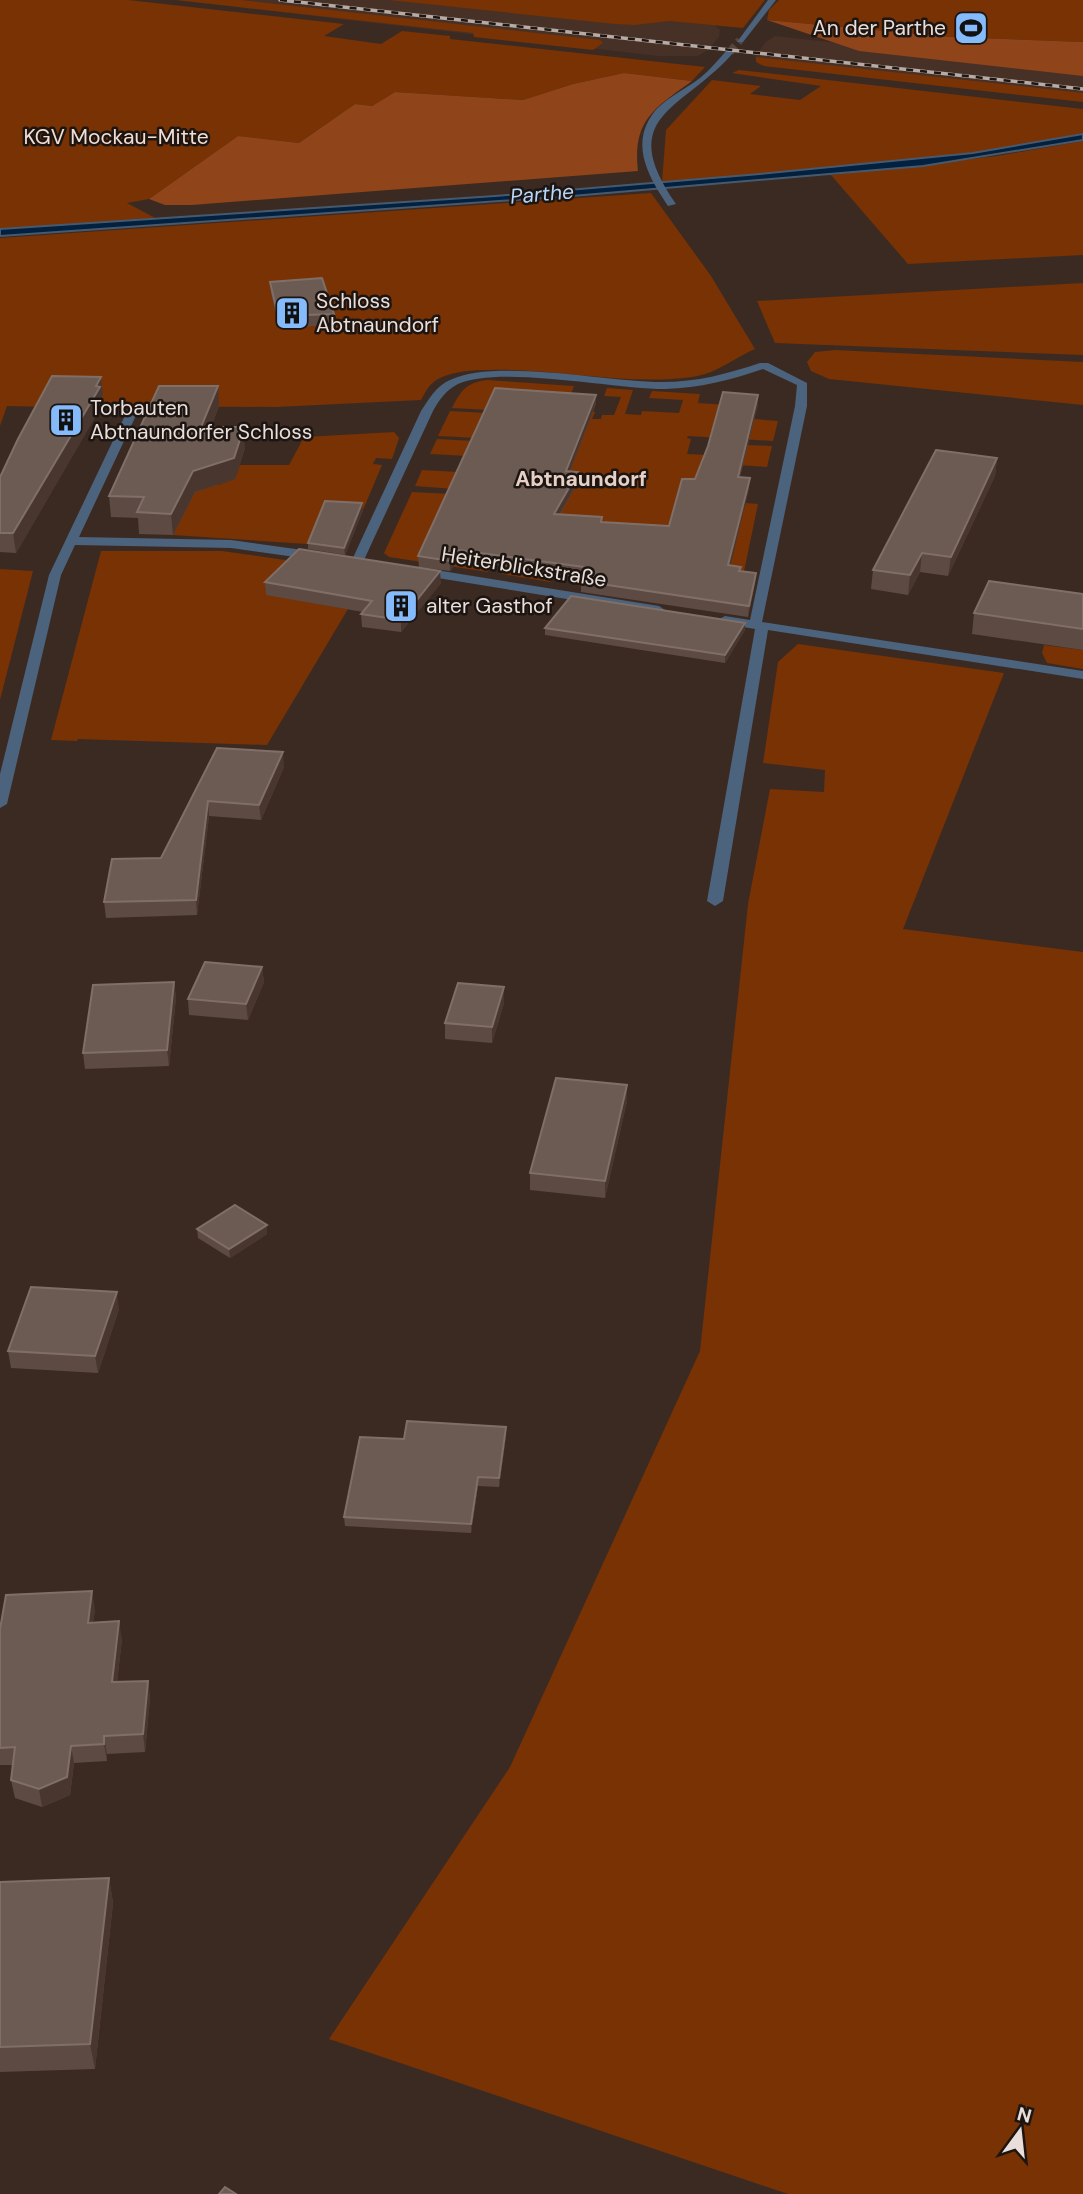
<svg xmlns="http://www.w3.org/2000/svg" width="1083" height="2194" font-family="'DM Sans',sans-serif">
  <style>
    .built { fill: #473025 }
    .green { fill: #783204 }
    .forest { fill: #904419 }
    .water { fill: #02203f; stroke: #47596d; stroke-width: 2 }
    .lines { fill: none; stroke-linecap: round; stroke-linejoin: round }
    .minor-tunnel { stroke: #55453d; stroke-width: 8; stroke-dasharray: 8 4.5; stroke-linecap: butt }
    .minor { fill: #4c637e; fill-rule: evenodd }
    .rail-casing { stroke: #b8aba5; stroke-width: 3.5 }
    .rail { stroke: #1c1511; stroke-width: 2.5; stroke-dasharray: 7; stroke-linecap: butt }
    .wall { fill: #5d4b43 }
    .shaded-wall { fill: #49372f }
    .building { fill: #6c5b53; stroke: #7f6f68; stroke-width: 2 }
    .labels { text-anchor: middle; stroke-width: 5; stroke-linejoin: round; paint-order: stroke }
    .far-poi-label { font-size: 21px; fill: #e9ded9; stroke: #1c1511; text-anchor: start }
    .far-park-label { font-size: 21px; fill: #f3dcd1; stroke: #1c1511 }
    .far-water-label { font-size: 21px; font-style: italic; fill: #b8d6f9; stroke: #1c1511 }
    .far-neighbourhood-label { font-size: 21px; font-weight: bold; fill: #e7d0c6; stroke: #1c1511 }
    .far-street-label { font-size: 21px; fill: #e9ded9; stroke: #1c1511 }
  </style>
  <rect width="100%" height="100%" fill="#3b2a22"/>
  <g class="built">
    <polygon points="176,0 458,0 714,25 720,30 719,37 708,50 698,56 658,56"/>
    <polygon points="775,36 1083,70 1083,102 764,66 756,62 755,56 766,42"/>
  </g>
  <g class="green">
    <polygon points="0,0 128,0 344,24 324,36 381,44 402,31 450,36 450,39 705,67 692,81 624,73 573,84 523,100 395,92 372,106 355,104 299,143 238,136 149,199 127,203 157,219 0,229"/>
    <polygon points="176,0 241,0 600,40 603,43 593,50 474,37 473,33"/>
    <polygon points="389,0 765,0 743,28 669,21 635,25 615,24"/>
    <polygon points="779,0 1083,0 1083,42 951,37 767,20 769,10"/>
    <polygon points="756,57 1083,93 1083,102 764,66 756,62"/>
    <path d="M739,70L1083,109V133C945,164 803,170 662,182L666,130L712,80L761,86L750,94L800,100L821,86L732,73Z"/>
    <polygon points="1083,141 1083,255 908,264 831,175 997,156"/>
    <path d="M651,193L711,276L755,349C734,358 716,374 692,377C625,386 557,368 490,370C472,370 454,371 438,379C429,384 426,391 421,400L276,407L105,406L99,404L102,395L49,407L7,406L0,426V238Z"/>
    <polygon points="1083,283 1083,355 775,343 757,301"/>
    <polygon points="835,350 1083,362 1083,405 829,379 811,371 807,362 815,352"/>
    <path d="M487,380L574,386L566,407L595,412L592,419H601L602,415H614L621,397L604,396L607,388L633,390L625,414L641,415L642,411L679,413L683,400L649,398L652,391L700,394L698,403L729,405L754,419L778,421L773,441L688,436L687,438L691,439L687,454L708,455L748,445L772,446L767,467L707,463L742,515L746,503L758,504L736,610L575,585L590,564L556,574L550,582L502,574L516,538L495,554L488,572L389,557L384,553L412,492L451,494L454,489L415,486L422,470L511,475L489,410L452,408C461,390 466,383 487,380Z"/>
    <polygon points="450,411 487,413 476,438 438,436"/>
    <polygon points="394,432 399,438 392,459 376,458 373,464 382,465 363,510 326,508 340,534 353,535 349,543 337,546 173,535 197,482 218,485 235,479 240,465 289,465 304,437"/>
    <polygon points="437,439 475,441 468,456 430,454"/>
    <polygon points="101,551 222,551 299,562 303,601 348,609 267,745 78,739 77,741 51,740"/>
    <polygon points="0,569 33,571 0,700"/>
    <polygon points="798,644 1004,673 903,929 1083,952 1083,2194 788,2194 329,2039 510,1767 700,1351 748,904 770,789 824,792 825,770 763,763 778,662"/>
    <polygon points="1044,645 1083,650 1083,669 1047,663 1042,653"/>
  </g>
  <g class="forest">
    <polygon points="767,20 951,37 1083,42 1083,76 859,51"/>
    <path d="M624,73L692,81C655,108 632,120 638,171L192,205H165L149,199L238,136L299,143L355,104L372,106L395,92L523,100L573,84Z"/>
  </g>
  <polygon class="water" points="1083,134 1083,140 1071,142 923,166 572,196 0,236 0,229 495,196 760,174 973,153"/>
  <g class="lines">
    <polyline class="minor-tunnel" points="730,52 740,40"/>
    <g class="minor">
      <polygon points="768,0 776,0 743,42 737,42"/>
      <path d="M727,50L734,52C683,111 614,114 676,204L668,206C650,179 630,146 652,115C662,100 686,89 700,78C710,70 718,60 727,50Z"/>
      <path d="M760,363H768L807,383V406L762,622L1083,671V679L768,630L723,901L715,906L707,901L755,629L725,624L718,620L725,616L750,620L795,406L797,385L763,369C730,380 700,388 665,389C614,389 498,365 458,384C446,390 439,400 433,411L363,562L357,566L351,562L421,411C429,399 436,386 450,380C495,358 607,382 662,382C697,382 727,374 760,363Z"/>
      <polygon points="130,405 140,407 79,537 231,540 317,552 323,556 317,560 231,548 75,545 61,575 7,804 0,808 0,774 49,575"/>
      <polygon points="417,567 659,606 665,610 659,614 413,574 411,571"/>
    </g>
    <g class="rail-casing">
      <polyline id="rail" points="280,0 1083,89"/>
    </g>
    <use href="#rail" class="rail"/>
  </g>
  <g class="wall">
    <polygon points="270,282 334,314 334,325 279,328 271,293"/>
    <polygon points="103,395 101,399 102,405 16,553 0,552 0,477"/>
    <polygon points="596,395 596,404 570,471 578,482 560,515 602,517 602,522 669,526 695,479 758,404 740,477 749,488 730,566 741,571 756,573 755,583 748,617 581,592 581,581 584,578 459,560 450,571 419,567 418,556"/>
    <polygon points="219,406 211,427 245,448 235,479 195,492 173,535 139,534 138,518 111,517 109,496"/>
    <polygon points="997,458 995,476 948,576 920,572 908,595 871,589 873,570"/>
    <polygon points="363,510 345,555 308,549 308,543"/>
    <polygon points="265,582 441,583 401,632 362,627 361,614 363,612 266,595"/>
    <polygon points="1083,594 1083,650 972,634 974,613"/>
    <polygon points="545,628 745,630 725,663 545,635"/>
    <polygon points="217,748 284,767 261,820 209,816 197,915 106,918 104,902 161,858"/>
    <polygon points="262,967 264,982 248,1020 189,1015 188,999"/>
    <polygon points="174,982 176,998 169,1066 85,1069 83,1053"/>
    <polygon points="504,1003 492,1043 445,1039 445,1023"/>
    <polygon points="627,1101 605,1198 530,1190 530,1173"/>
    <polygon points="197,1229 267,1234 230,1258 198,1238"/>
    <polygon points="119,1309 98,1373 11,1368 8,1351"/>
    <polygon points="506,1427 506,1436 499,1487 478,1486 471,1533 345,1526 344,1517 404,1439"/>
    <polygon points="95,1609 93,1622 122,1639 117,1682 148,1681 150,1698 145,1752 107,1754 107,1761 74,1763 70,1795 42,1807 15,1798 11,1780 13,1765 0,1765 0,1629"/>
    <polygon points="109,1878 113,1903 95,2069 0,2072 0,1882"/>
  </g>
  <g class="shaded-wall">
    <polygon points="101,377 103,395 101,399 102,405 16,553 13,533"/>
    <polygon points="218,386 219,406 203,447 201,427"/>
    <polygon points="596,395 596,404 566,481 566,471"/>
    <polygon points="758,395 758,404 737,487 738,477"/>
    <polygon points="244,427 245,448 235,479 195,492 173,535 171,514 193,471"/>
    <polygon points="997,458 995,476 948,576 951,557"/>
    <polygon points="578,472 578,482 554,524 554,514"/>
    <polygon points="750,478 749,488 728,576 728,565"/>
    <polygon points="362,503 363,510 345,555 344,548"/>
    <polygon points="459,550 459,560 450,571 450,561"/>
    <polygon points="922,553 920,572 908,595 910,575"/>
    <polygon points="440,571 441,583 401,632 401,620"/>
    <polygon points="756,573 755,583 748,617 749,606"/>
    <polygon points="745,623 745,630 725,663 725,655"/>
    <polygon points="283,752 284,767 261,820 259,805"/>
    <polygon points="208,801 209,816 197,915 196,900"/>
    <polygon points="262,967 264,982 248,1020 246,1004"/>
    <polygon points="174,982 176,998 169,1066 167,1050"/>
    <polygon points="504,987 504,1003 492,1043 492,1027"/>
    <polygon points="627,1085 627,1101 605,1198 605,1181"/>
    <polygon points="267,1225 267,1234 230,1258 229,1249"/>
    <polygon points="117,1292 119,1309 98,1373 95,1356"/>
    <polygon points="506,1427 506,1436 499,1487 499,1478"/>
    <polygon points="478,1477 478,1486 471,1533 471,1524"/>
    <polygon points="92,1591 95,1609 91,1640 88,1623"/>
    <polygon points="119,1621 122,1639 115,1700 112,1682"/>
    <polygon points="148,1681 150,1698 145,1752 143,1734"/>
    <polygon points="104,1736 107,1754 107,1761 104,1744"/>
    <polygon points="71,1746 74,1763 70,1795 42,1807 39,1789"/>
    <polygon points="109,1878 113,1903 95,2069 90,2044"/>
  </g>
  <g class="building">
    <polygon points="322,278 334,314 278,316 270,282"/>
    <polygon points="52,376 101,377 96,386 100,387 13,533 0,533 0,477 18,439"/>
    <polygon points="159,386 218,386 201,427 244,427 234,458 193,471 171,514 137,512 144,497 109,496"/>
    <polygon points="495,388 596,395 566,471 578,472 554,514 602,517 601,522 669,526 682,479 695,479 708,446 723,392 758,395 738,477 750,478 728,565 741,567 739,571 756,573 749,606 581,581 591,568 459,550 450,561 418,556"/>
    <polygon points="936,450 997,458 951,557 922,553 910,575 873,570"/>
    <polygon points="325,501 362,503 344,548 308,543"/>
    <polygon points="299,549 440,571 401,620 361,614 372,601 265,582"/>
    <polygon points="989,581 1083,594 1083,629 974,613"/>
    <polygon points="571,596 745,623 725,655 545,628"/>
    <polygon points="217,748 283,752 259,805 208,801 196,900 104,902 112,859 161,858"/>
    <polygon points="205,962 262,967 246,1004 188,999"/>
    <polygon points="174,982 167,1050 83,1053 93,985"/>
    <polygon points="458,983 504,987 492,1027 445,1023"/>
    <polygon points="556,1078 627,1085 605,1181 530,1173"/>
    <polygon points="235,1205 267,1225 229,1249 197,1229"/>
    <polygon points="31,1287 117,1292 95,1356 8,1351"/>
    <polygon points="407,1421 506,1427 499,1478 478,1477 471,1524 344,1517 360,1437 404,1439"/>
    <polygon points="92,1591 88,1623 119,1621 112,1682 148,1681 143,1734 104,1736 104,1744 71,1746 67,1777 39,1789 11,1780 15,1747 0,1748 0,1629 6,1595"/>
    <polygon points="109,1878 90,2044 0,2047 0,1882"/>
    <polygon points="225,2187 236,2194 219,2194"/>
  </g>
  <defs>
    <g id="stadium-square" transform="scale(1.75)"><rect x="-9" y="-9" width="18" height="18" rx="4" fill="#85bbfb" stroke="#1c1511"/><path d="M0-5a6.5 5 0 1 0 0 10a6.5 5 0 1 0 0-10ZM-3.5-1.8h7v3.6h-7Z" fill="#111"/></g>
    <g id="building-square" transform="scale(1.75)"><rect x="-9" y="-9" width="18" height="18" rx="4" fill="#85bbfb" stroke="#1c1511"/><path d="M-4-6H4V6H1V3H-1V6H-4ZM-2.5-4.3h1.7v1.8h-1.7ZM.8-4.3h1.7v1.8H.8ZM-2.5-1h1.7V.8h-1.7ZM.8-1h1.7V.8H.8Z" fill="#111"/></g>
  </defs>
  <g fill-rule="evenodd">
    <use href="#stadium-square" x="971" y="28"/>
    <use href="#building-square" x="292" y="313"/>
    <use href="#building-square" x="66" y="420"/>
    <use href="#building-square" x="401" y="606"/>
  </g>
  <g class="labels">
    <g class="far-poi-label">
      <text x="946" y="35" text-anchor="end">An der Parthe</text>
      <text x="316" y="308">Schloss<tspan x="316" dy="24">Abtnaundorf</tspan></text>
      <text x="90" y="415">Torbauten<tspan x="90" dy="24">Abtnaundorfer Schloss</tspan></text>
      <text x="426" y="613">alter Gasthof</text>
    </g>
    <g class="far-park-label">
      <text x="116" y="144">KGV Mockau-Mitte</text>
    </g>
    <g class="far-water-label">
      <text transform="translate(542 194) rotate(-5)" y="7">Parthe</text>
    </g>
    <g class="far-neighbourhood-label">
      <text x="581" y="486">Abtnaundorf</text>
    </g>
    <g class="far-street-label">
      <text transform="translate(524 567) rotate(9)" y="7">Heiterblickstraße</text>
    </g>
  </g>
  <g transform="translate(1020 2131) rotate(15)" stroke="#1c1511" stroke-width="5" paint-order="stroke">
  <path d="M0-5L12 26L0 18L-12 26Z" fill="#e9ded9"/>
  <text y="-10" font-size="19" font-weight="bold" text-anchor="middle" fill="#e9ded9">N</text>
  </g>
</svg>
